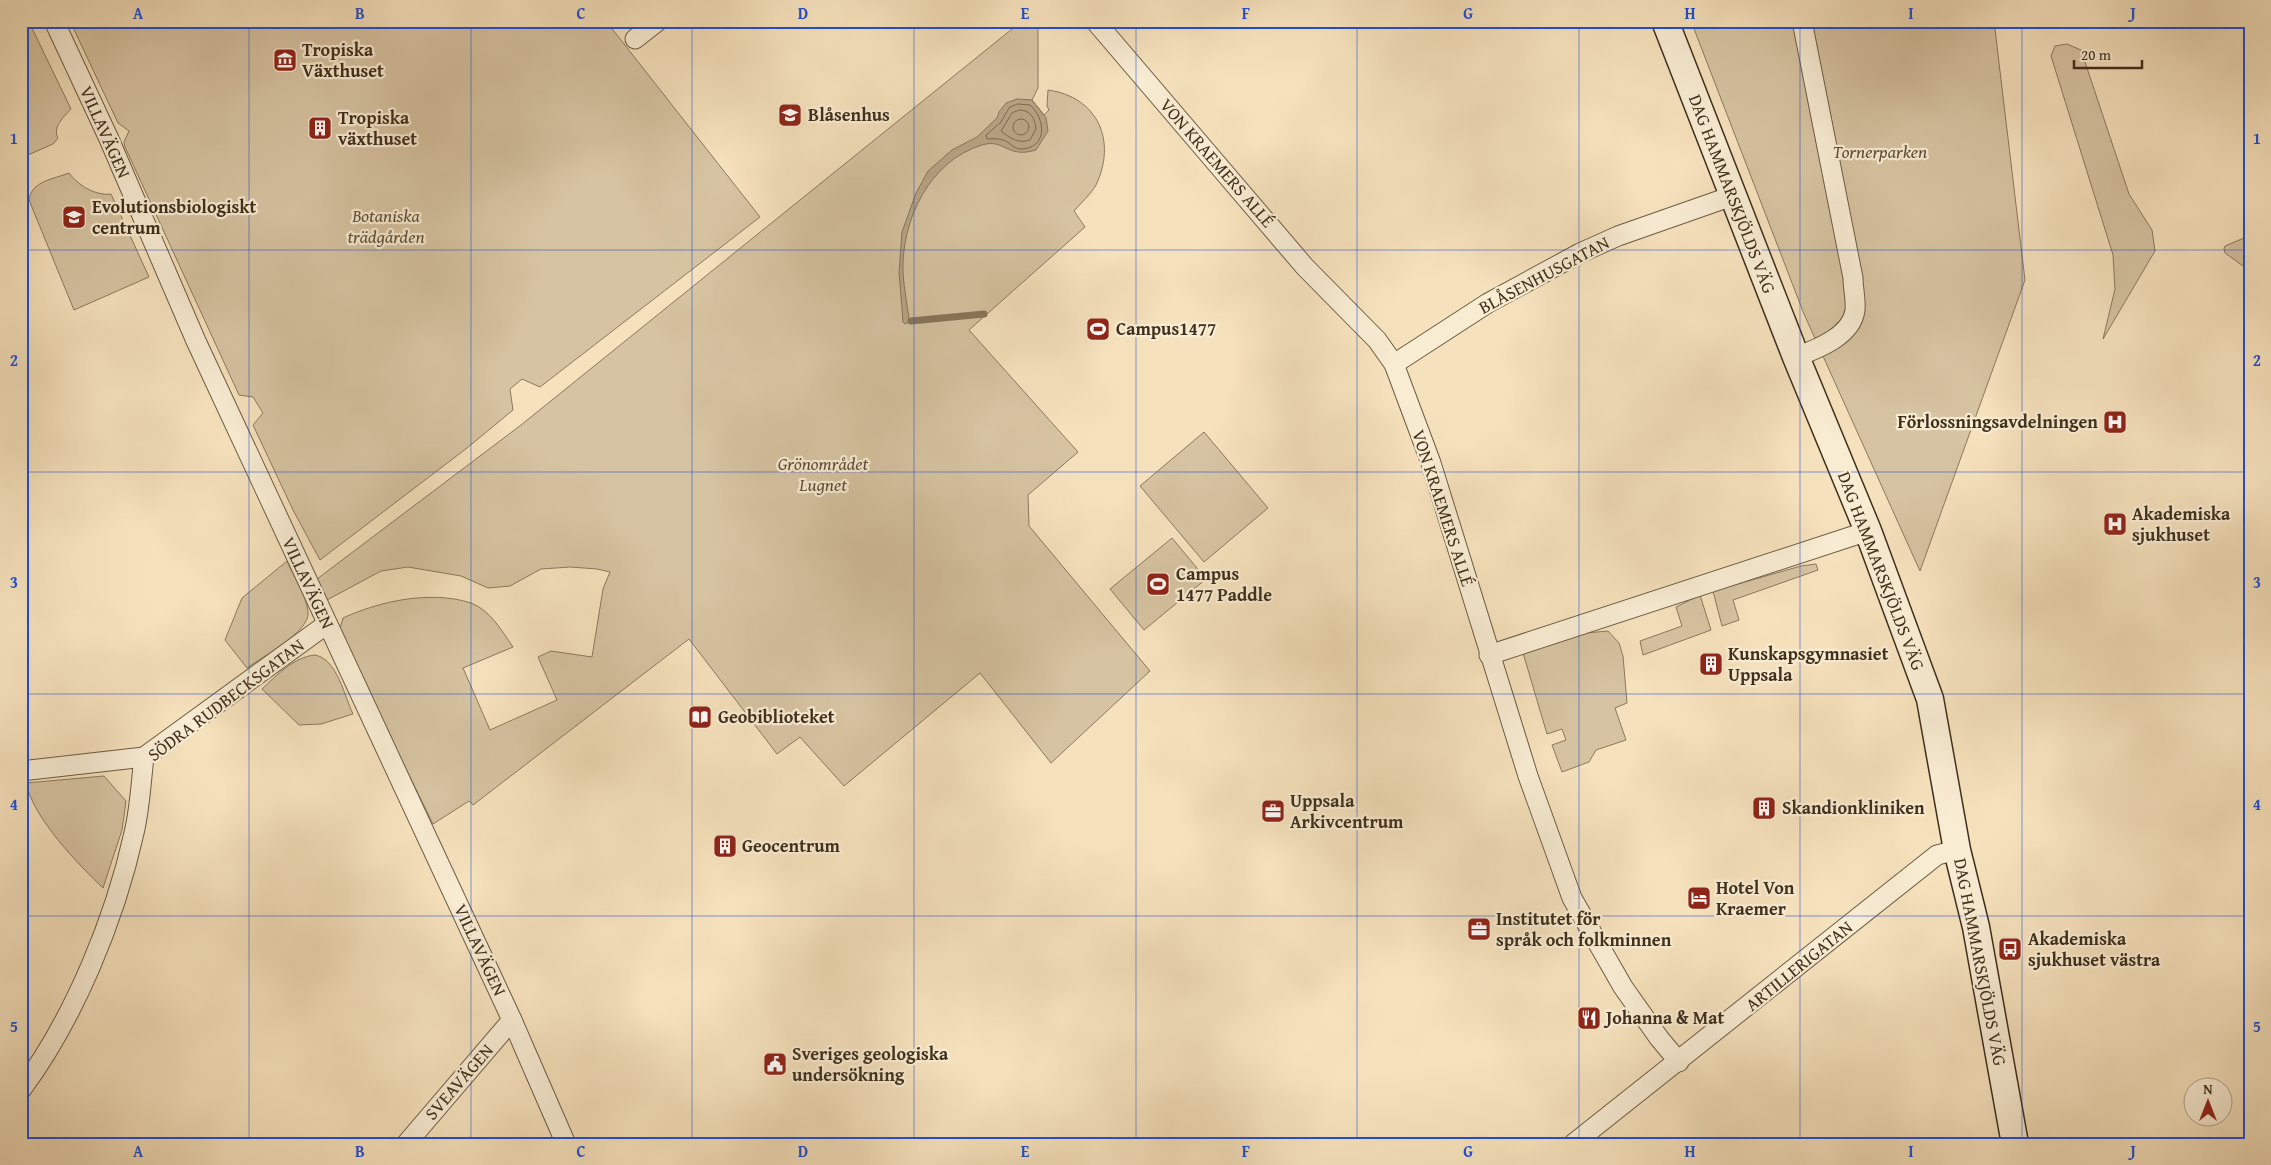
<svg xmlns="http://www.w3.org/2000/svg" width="2271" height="1165" font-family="'Gentium Book Plus',serif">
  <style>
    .green { fill: #d6c3a1; stroke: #8a795e }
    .water { fill: #b7a485; stroke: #87755b }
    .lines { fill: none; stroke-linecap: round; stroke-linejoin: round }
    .shore { stroke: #7b6a50; stroke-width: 1 }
    .stream { stroke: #87755b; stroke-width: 7 }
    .street-casing { stroke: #6c5c43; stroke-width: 21 }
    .secondary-casing { stroke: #3f2f1b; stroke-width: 29 }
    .street { stroke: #f8ecd3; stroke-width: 19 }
    .secondary { stroke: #f8ecd3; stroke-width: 26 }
    .grid { fill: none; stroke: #1d4ed8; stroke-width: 1; stroke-opacity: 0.55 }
    .labels { text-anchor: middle; stroke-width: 4.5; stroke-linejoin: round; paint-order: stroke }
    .poi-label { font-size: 18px; font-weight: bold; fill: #3f2f1b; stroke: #f8ecd3; text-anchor: start }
    .street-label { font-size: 18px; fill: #3f2f1b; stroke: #f8ecd3 }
    .park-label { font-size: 18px; font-style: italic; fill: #5d4d36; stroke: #f8ecd3 }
    .neatline { fill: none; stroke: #1d4ed8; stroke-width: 2 }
    .grid-label { font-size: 16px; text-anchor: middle; font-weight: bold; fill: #1d4ed8 }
  </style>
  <rect width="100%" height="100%" fill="#f5e1bc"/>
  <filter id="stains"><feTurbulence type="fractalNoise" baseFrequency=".004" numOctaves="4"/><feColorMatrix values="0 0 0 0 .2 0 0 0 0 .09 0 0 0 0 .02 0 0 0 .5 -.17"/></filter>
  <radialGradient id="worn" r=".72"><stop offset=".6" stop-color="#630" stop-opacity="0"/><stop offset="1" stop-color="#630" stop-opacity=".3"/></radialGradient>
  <g class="green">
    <path d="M21,21L29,22L71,109C64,117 52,127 58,138L53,144L21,158Z"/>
    <polygon points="70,21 606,21 760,217 540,387 522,379 510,389 513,410 467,448 320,560 293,510 253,425 263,413 253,397 239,395 125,147 124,142 129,131 118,123"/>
    <path d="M1022,21H1038V88L1032,100L1044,115L1049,110L1047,106L1048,90C1098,97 1117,141 1096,185C1091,194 1081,203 1074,211L1085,227L969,330L1078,452L1028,495L1029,526L1150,671L1051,763L980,673L844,786L800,737L777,754L689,639L473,805L469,801L433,824L339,632L343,618C380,601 431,590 471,603C490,610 502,631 513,647L463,668L490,730L557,700L538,657L551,651L592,657L603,589L610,572L597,569L570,567L541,569L510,586L488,588L461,576L408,567L381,571L327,600L317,579L521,425Z"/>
    <polygon points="1691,21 1994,21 2025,280 1920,571 1804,314"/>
    <polygon points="2067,44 2081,50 2129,194 2152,230 2155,251 2103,339 2115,289 2113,255 2051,56 2055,46"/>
    <path d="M69,173C78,185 95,196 111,194L149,277L74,310L29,200C31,181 54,179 69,173Z"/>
    <polygon points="2244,238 2250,248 2250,271 2225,253 2224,249 2225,246"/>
    <polygon points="1204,432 1268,508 1204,562 1140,486"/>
    <polygon points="1172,538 1206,579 1144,630 1110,589"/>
    <path d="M287,561C294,577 306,594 308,612C311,631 262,657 247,668L225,640L242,598Z"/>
    <polygon points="1816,564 1818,570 1733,600 1739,620 1722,626 1713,591 1801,566"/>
    <polygon points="1700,595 1711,630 1643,655 1640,641 1682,626 1676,607"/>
    <polygon points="1608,631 1619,643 1623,656 1627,703 1615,708 1626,740 1596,750 1589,762 1562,772 1552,745 1566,740 1562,729 1547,734 1523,653 1586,633"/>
    <path d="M315,655C337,659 344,695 353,714L321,724L299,725L262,689C277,675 294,657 315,655Z"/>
    <path d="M104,776L126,801L122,830L103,888C77,863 34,819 26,783Z"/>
  </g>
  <path class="water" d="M1017,99L1032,100L1046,118L1048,131L1036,150C1007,159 1004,138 982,145C929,161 901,221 903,273C904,288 907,304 909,319L911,321L905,324L903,322L899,272L902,232L916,193L928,171L952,150L977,137L997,118L999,112L1006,103Z"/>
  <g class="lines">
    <g class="shore">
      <path d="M1018,104L1030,105C1046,119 1048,149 1020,149C1012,148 1010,142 1003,140C998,138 992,139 987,139L986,135L1001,122L1009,108Z"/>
      <path d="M1020,110C1031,110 1035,119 1036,129L1030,140C1018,144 1010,138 1001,131L1012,113Z"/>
      <circle cx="1021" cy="127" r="8"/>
    </g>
    <polyline class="stream" points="911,321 984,314"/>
    <g class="street-casing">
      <g id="street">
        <polyline points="54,21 109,139 196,341 512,1020 566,1144"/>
        <polyline points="1095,21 1305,267 1377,340 1394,364 1431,463 1528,776 1572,898 1623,987 1659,1038 1679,1062"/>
        <polyline points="635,39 658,21"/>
        <path d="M1796,357C1817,349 1852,336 1855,310C1856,300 1853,288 1853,278L1802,21"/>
        <polyline points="1394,364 1488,303 1580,253 1618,236 1732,196"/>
        <polyline points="1489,655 1868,531"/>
        <polyline points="21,771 144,757"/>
        <path d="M21,1090C74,1019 115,919 134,833C140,808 141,782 144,757L327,624"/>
        <polyline points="406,1144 512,1020"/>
        <polyline points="1573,1144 1937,855 1957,850"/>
      </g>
    </g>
    <g class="secondary-casing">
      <polyline id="secondary" points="1665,21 1796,357 1868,531 1930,699 1957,850 1976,927 2015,1144"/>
    </g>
    <use href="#street" class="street"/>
    <use href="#secondary" class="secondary"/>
  </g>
  <path class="grid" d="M249,21V1144M471,21V1144M692,21V1144M914,21V1144M1136,21V1144M1357,21V1144M1579,21V1144M1800,21V1144M2022,21V1144M21,250H2250M21,472H2250M21,694H2250M21,916H2250"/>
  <defs>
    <g id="museum-square" transform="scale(1.25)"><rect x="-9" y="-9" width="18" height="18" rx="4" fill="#8f2418" stroke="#f8ecd3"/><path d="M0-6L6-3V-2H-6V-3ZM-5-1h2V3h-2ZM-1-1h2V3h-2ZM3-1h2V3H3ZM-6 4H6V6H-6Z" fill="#fff"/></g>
    <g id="university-square" transform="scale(1.25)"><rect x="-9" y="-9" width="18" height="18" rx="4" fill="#8f2418" stroke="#f8ecd3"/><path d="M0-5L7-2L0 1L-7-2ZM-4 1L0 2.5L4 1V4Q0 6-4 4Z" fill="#fff"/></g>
    <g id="building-square" transform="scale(1.25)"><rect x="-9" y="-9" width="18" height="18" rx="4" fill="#8f2418" stroke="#f8ecd3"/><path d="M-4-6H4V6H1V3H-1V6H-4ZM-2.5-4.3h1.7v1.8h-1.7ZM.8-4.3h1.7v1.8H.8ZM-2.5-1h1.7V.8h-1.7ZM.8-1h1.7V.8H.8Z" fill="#fff"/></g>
    <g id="stadium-square" transform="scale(1.25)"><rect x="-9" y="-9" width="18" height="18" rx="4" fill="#8f2418" stroke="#f8ecd3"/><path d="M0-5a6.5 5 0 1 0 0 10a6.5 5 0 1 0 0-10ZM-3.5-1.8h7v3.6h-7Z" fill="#fff"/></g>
    <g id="hospital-square" transform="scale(1.25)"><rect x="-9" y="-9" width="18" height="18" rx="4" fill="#8f2418" stroke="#f8ecd3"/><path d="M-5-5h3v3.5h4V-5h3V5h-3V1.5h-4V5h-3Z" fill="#fff"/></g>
    <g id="library-square" transform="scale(1.25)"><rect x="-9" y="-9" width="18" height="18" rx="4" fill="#8f2418" stroke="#f8ecd3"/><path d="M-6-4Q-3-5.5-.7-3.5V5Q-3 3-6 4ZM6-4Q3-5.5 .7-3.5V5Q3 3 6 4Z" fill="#fff"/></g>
    <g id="office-square" transform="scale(1.25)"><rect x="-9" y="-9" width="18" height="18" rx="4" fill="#8f2418" stroke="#f8ecd3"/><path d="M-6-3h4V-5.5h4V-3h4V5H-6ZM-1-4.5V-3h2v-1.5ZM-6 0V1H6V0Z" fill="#fff"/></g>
    <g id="hotel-square" transform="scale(1.25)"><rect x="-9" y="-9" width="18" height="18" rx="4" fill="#8f2418" stroke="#f8ecd3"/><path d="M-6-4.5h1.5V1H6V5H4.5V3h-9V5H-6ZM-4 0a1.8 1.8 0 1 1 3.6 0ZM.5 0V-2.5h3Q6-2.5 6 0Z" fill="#fff"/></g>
    <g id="bus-square" transform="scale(1.25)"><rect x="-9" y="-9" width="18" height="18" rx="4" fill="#8f2418" stroke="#f8ecd3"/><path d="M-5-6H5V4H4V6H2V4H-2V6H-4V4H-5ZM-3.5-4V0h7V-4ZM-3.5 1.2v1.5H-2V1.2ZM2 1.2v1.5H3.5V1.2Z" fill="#fff"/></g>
    <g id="restaurant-square" transform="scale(1.25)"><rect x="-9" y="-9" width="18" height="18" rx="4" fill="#8f2418" stroke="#f8ecd3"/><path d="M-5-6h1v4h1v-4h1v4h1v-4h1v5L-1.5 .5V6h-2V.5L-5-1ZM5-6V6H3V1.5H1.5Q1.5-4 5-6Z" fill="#fff"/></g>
    <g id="civic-square" transform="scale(1.25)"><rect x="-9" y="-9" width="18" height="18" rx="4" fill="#8f2418" stroke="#f8ecd3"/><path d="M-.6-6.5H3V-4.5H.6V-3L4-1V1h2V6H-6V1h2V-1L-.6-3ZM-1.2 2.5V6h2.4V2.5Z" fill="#fff"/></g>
  </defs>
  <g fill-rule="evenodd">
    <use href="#museum-square" x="285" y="60"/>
    <use href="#university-square" x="790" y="115"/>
    <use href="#building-square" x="320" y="128"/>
    <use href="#university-square" x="74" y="217"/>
    <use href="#stadium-square" x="1098" y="329"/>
    <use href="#hospital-square" x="2115" y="422"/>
    <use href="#hospital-square" x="2115" y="524"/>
    <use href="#stadium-square" x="1158" y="584"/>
    <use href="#building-square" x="1711" y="664"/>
    <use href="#library-square" x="700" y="717"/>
    <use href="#building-square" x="1764" y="808"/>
    <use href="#office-square" x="1273" y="811"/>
    <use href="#building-square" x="725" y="846"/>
    <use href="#hotel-square" x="1699" y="898"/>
    <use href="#office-square" x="1479" y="929"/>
    <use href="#bus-square" x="2010" y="949"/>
    <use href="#restaurant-square" x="1589" y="1018"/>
    <use href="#civic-square" x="775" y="1064"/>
  </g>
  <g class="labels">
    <g class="poi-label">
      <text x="302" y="56">Tropiska<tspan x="302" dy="21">Växthuset</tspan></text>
      <text x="808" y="121">Blåsenhus</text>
      <text x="338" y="124">Tropiska<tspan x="338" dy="21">växthuset</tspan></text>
      <text x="92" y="213">Evolutionsbiologiskt<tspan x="92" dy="21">centrum</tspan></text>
      <text x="1116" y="335">Campus1477</text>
      <text x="2098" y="428" text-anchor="end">Förlossningsavdelningen</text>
      <text x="2132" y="520">Akademiska<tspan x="2132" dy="21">sjukhuset</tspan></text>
      <text x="1176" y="580">Campus<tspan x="1176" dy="21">1477 Paddle</tspan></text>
      <text x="1728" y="660">Kunskapsgymnasiet<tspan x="1728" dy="21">Uppsala</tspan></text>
      <text x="718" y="723">Geobiblioteket</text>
      <text x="1290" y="807">Uppsala<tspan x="1290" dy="21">Arkivcentrum</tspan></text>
      <text x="1782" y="814">Skandionkliniken</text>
      <text x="742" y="852">Geocentrum</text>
      <text x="1716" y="894">Hotel Von<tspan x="1716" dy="21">Kraemer</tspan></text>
      <text x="1496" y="925">Institutet för<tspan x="1496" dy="21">språk och folkminnen</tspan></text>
      <text x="2028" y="945">Akademiska<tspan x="2028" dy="21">sjukhuset västra</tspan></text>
      <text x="1606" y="1024">Johanna &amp; Mat</text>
      <text x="792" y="1060">Sveriges geologiska<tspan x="792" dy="21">undersökning</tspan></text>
    </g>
    <g class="street-label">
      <text transform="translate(105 132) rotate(66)" y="6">VILLAVÄGEN</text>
      <text transform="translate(1217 163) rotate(49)" y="6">VON KRAEMERS ALLÉ</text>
      <text transform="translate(1732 194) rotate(69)" y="6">DAG HAMMARSKJÖLDS VÄG</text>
      <text transform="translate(1544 275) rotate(-28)" y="6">BLÅSENHUSGATAN</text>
      <text transform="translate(1443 508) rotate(72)" y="6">VON KRAEMERS ALLÉ</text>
      <text transform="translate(1881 571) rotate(69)" y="6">DAG HAMMARSKJÖLDS VÄG</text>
      <text transform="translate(308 583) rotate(65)" y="6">VILLAVÄGEN</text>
      <text transform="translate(226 700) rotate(-37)" y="6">SÖDRA RUDBECKSGATAN</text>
      <text transform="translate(480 950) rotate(65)" y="6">VILLAVÄGEN</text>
      <text transform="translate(1980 962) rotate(79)" y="6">DAG HAMMARSKJÖLDS VÄG</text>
      <text transform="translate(1799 966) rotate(-39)" y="6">ARTILLERIGATAN</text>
      <text transform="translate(459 1082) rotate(-49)" y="6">SVEAVÄGEN</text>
    </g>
    <g class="park-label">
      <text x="1880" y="158">Tornerparken</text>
      <text x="386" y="222">Botaniska<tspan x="386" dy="21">trädgården</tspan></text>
      <text x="823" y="470">Grönområdet<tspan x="823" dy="21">Lugnet</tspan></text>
    </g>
  </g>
  <rect width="2271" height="1165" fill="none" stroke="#f5e1bc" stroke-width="55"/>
  <g transform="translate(2208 1102)"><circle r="24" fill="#f8ecd3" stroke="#aea089"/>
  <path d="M0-4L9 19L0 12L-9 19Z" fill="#8f2418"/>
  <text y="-8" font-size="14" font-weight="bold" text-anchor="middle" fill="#3f2f1b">N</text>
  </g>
  <path d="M2074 60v8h68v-8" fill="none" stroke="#3f2f1b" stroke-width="2.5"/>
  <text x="2081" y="60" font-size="15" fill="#3f2f1b" stroke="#f8ecd3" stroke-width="4" paint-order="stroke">20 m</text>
  <rect x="28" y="28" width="2216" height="1110" class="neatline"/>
  <g class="grid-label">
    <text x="138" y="19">A</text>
    <text x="360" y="19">B</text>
    <text x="581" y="19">C</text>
    <text x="803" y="19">D</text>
    <text x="1025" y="19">E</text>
    <text x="1246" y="19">F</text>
    <text x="1468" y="19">G</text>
    <text x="1690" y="19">H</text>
    <text x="1911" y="19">I</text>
    <text x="2133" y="19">J</text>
    <text x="14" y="144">1</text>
    <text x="2257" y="144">1</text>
    <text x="14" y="366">2</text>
    <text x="2257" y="366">2</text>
    <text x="14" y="588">3</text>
    <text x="2257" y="588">3</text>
    <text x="14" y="810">4</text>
    <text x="2257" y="810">4</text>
    <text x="14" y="1032">5</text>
    <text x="2257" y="1032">5</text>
    <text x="138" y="1157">A</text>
    <text x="360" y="1157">B</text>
    <text x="581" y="1157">C</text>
    <text x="803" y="1157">D</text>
    <text x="1025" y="1157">E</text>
    <text x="1246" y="1157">F</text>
    <text x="1468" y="1157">G</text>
    <text x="1690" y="1157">H</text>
    <text x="1911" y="1157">I</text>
    <text x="2133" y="1157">J</text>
  </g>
  <rect width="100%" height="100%" filter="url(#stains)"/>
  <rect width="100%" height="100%" fill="url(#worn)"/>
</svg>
